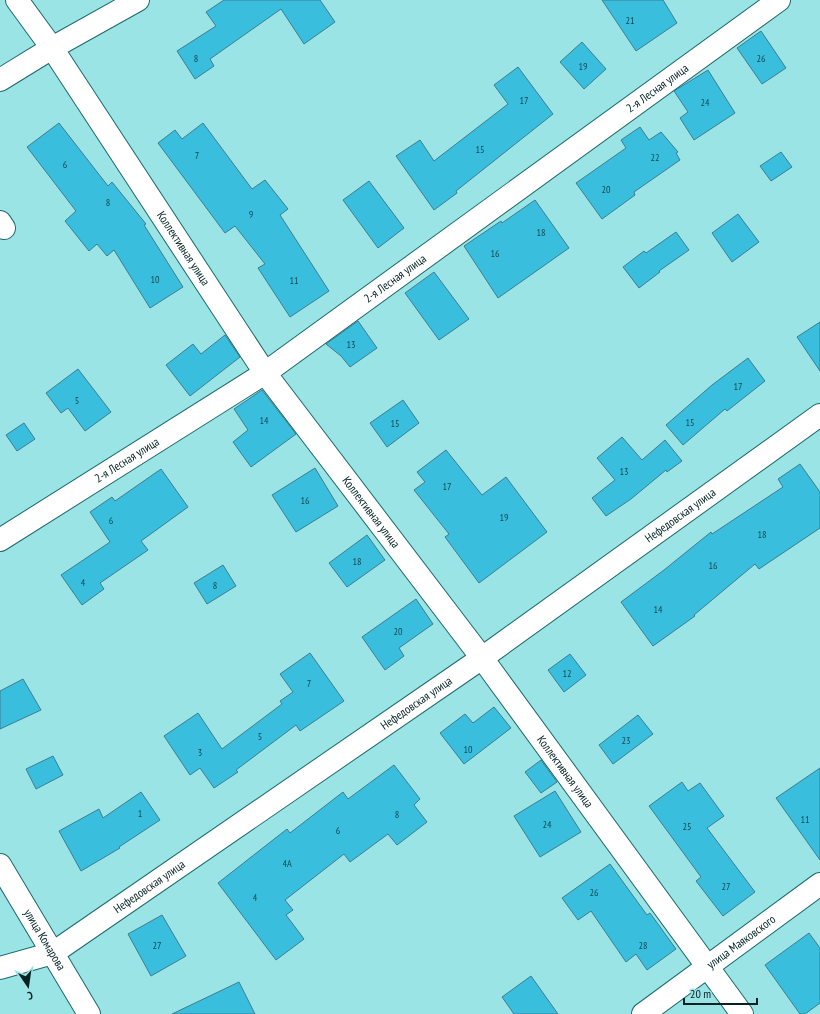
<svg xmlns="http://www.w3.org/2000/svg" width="820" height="1014" font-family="'PT Sans Narrow',sans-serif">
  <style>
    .building { fill: #3abede; stroke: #3c7e90 }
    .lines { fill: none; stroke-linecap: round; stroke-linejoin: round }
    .minor-casing { stroke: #1c696c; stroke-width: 24 }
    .minor { stroke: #fff; stroke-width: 22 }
    .labels { text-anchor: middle; stroke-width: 3; stroke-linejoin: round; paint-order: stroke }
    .number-label { font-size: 10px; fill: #114952 }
    .street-label { font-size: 12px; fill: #032223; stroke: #9be4e6 }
  </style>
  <rect width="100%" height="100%" fill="#9be4e6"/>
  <g class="building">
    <polygon points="224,0 320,0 335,22 304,44 281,9 210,59 214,66 195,79 177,51 216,26 206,12"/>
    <polygon points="602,0 663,0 677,23 636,51"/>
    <polygon points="761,31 786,68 762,84 737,48"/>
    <polygon points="582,42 606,69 584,89 560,62"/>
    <polygon points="518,67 553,114 456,191 457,193 434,210 396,156 420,140 434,161 508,104 494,85"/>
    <polygon points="708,70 735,113 694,140 680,118 688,112 674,91"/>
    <polygon points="59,123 108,186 112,182 146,224 144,225 183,287 150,308 114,250 107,256 97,244 89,251 65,221 76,211 27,147"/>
    <polygon points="203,123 252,189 265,180 288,209 280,215 329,291 290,317 258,268 265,264 235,226 225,233 158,143 175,130 182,139"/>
    <polygon points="640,127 649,140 661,132 678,152 676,153 680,160 634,192 635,195 602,219 576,183 626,148 621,140"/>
    <polygon points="781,152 792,167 771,181 760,166"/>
    <polygon points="369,181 404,228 378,248 343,200"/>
    <polygon points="535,200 569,248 498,298 464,246 501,221 502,223"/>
    <polygon points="738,214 759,242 732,262 712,233"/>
    <polygon points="676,232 689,250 659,271 660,272 639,288 623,267 644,251 646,253"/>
    <polygon points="434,272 469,319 439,340 405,293"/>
    <polygon points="358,321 377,348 350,367 341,356 326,344"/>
    <polygon points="820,322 820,371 797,337"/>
    <polygon points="225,335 240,357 190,396 166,365 193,344 201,354"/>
    <polygon points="748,358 765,381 727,411 725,409 683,445 666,425 712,385"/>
    <polygon points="78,369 111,412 85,431 68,408 61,413 46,393"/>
    <polygon points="262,390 296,434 251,467 233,442 248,430 234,409"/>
    <polygon points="403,400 419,423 387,447 370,423"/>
    <polygon points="24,423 35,439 17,451 6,435"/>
    <polygon points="622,437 642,460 665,440 682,461 667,472 666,470 631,499 606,516 592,498 615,480 597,458"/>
    <polygon points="446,450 482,495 506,477 547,532 479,583 445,537 449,534 414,490 425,482 417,472"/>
    <polygon points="800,464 820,492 820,528 759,569 755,564 694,615 695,616 653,646 621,602 664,570 711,532 712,534 783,487 778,479"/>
    <polygon points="315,468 338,506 296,532 272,495"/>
    <polygon points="161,469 188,507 141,541 148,550 100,583 104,589 82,605 61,575 110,542 90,512 112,497 115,501"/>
    <polygon points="367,535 385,560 347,587 329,563"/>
    <polygon points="223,565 236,586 207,604 194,583"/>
    <polygon points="416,599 433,624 399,648 404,656 385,670 362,637"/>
    <polygon points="310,653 344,701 300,731 296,725 236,770 238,772 214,788 200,768 190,775 164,736 198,713 222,749 282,704 280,701 293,692 280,674"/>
    <polygon points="570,654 586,675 564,692 548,670"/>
    <polygon points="23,679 41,710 0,729 0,691"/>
    <polygon points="494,707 511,728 464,764 440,733 465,714 473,723"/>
    <polygon points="638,715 653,734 613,764 599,745"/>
    <polygon points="53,756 63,775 36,789 26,769"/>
    <polygon points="541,760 557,782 541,793 525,772"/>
    <polygon points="394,765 420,799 414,805 427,822 397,845 388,834 350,862 344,854 285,900 293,910 286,915 304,939 276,960 218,883 287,829 290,833 343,792 348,799"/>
    <polygon points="820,768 820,860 776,798"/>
    <polygon points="682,782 688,791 700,783 724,816 707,828 755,892 723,916 696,881 701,877 649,806"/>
    <polygon points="555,791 581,832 540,857 514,816"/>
    <polygon points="141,792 160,820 119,847 120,848 81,871 59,831 99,809 103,818"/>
    <polygon points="610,864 647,915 650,913 676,949 647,970 636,954 626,962 591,911 578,920 562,898"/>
    <polygon points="162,915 186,956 151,976 128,934"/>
    <polygon points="809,933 820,948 820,1003 805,1014 800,1014 765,965"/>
    <polygon points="531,976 558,1014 514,1014 502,997"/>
    <polygon points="239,982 255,1014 172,1014"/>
  </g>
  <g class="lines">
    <g class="minor-casing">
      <g id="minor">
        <path id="s1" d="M17,0L52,48L265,373L482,658L742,1014"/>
        <polyline points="0,80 52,48 138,0"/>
        <polyline points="0,222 4,228"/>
        <path id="s2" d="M0,540L265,373L779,0"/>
        <path id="s3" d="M0,865L89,1014"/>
        <path id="s4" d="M0,968L53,953L482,658L820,415"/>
        <path id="s5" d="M643,1014L820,884"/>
      </g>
    </g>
    <use href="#minor" class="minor"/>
  </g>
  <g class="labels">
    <g class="number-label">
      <text x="630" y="24">21</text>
      <text x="196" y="62">8</text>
      <text x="761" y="62">26</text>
      <text x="583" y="70">19</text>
      <text x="524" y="104">17</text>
      <text x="705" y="106">24</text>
      <text x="480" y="153">15</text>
      <text x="197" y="159">7</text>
      <text x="655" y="161">22</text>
      <text x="65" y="168">6</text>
      <text x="606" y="193">20</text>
      <text x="108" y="206">8</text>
      <text x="251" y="218">9</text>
      <text x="541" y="236">18</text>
      <text x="495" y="257">16</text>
      <text x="155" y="283">10</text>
      <text x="294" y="284">11</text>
      <text x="351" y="348">13</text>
      <text x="738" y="390">17</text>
      <text x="77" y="404">5</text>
      <text x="264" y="424">14</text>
      <text x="690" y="426">15</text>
      <text x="395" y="427">15</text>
      <text x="624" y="475">13</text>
      <text x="447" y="490">17</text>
      <text x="305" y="504">16</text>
      <text x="504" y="521">19</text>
      <text x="111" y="524">6</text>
      <text x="762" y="538">18</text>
      <text x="357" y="565">18</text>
      <text x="713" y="569">16</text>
      <text x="83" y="586">4</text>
      <text x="215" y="589">8</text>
      <text x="658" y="613">14</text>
      <text x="398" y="635">20</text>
      <text x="567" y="677">12</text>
      <text x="309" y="687">7</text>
      <text x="260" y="740">5</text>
      <text x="626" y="744">23</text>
      <text x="468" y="753">10</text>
      <text x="200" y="756">3</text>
      <text x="140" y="817">1</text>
      <text x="397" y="818">8</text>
      <text x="805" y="823">11</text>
      <text x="547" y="828">24</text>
      <text x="687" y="830">25</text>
      <text x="338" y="834">6</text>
      <text x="287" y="867">4А</text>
      <text x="726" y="890">27</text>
      <text x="594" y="896">26</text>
      <text x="255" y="901">4</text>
      <text x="157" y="949">27</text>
      <text x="643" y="949">28</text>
    </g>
    <g class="street-label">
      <text dy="4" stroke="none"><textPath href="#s2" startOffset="798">2-я Лесная улица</textPath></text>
      <text dy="4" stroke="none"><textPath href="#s1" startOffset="299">Коллективная улица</textPath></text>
      <text dy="4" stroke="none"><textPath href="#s2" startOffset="474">2-я Лесная улица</textPath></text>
      <text dy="4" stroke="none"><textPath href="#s2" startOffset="150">2-я Лесная улица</textPath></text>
      <text dy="4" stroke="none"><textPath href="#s1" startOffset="623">Коллективная улица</textPath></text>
      <text dy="4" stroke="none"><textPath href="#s4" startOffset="820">Нефедовская улица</textPath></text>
      <text dy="4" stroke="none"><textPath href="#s4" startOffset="496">Нефедовская улица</textPath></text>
      <text dy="4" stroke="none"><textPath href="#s1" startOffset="947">Коллективная улица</textPath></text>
      <text dy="4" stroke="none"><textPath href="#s4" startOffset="172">Нефедовская улица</textPath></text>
      <text dy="4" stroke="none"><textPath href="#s3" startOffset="87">улица Комарова</textPath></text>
      <text dy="4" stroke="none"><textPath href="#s5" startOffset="122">улица Маяковского</textPath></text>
    </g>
  </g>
  <g transform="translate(28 986) rotate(167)" stroke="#9be4e6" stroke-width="3" paint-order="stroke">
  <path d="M0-3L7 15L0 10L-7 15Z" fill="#032223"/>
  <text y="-6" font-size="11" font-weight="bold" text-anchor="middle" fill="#032223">С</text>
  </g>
  <path d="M684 998v6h73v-6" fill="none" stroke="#032223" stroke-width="2"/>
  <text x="690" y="998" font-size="12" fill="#032223" stroke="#9be4e6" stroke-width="3" paint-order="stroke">20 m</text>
</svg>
